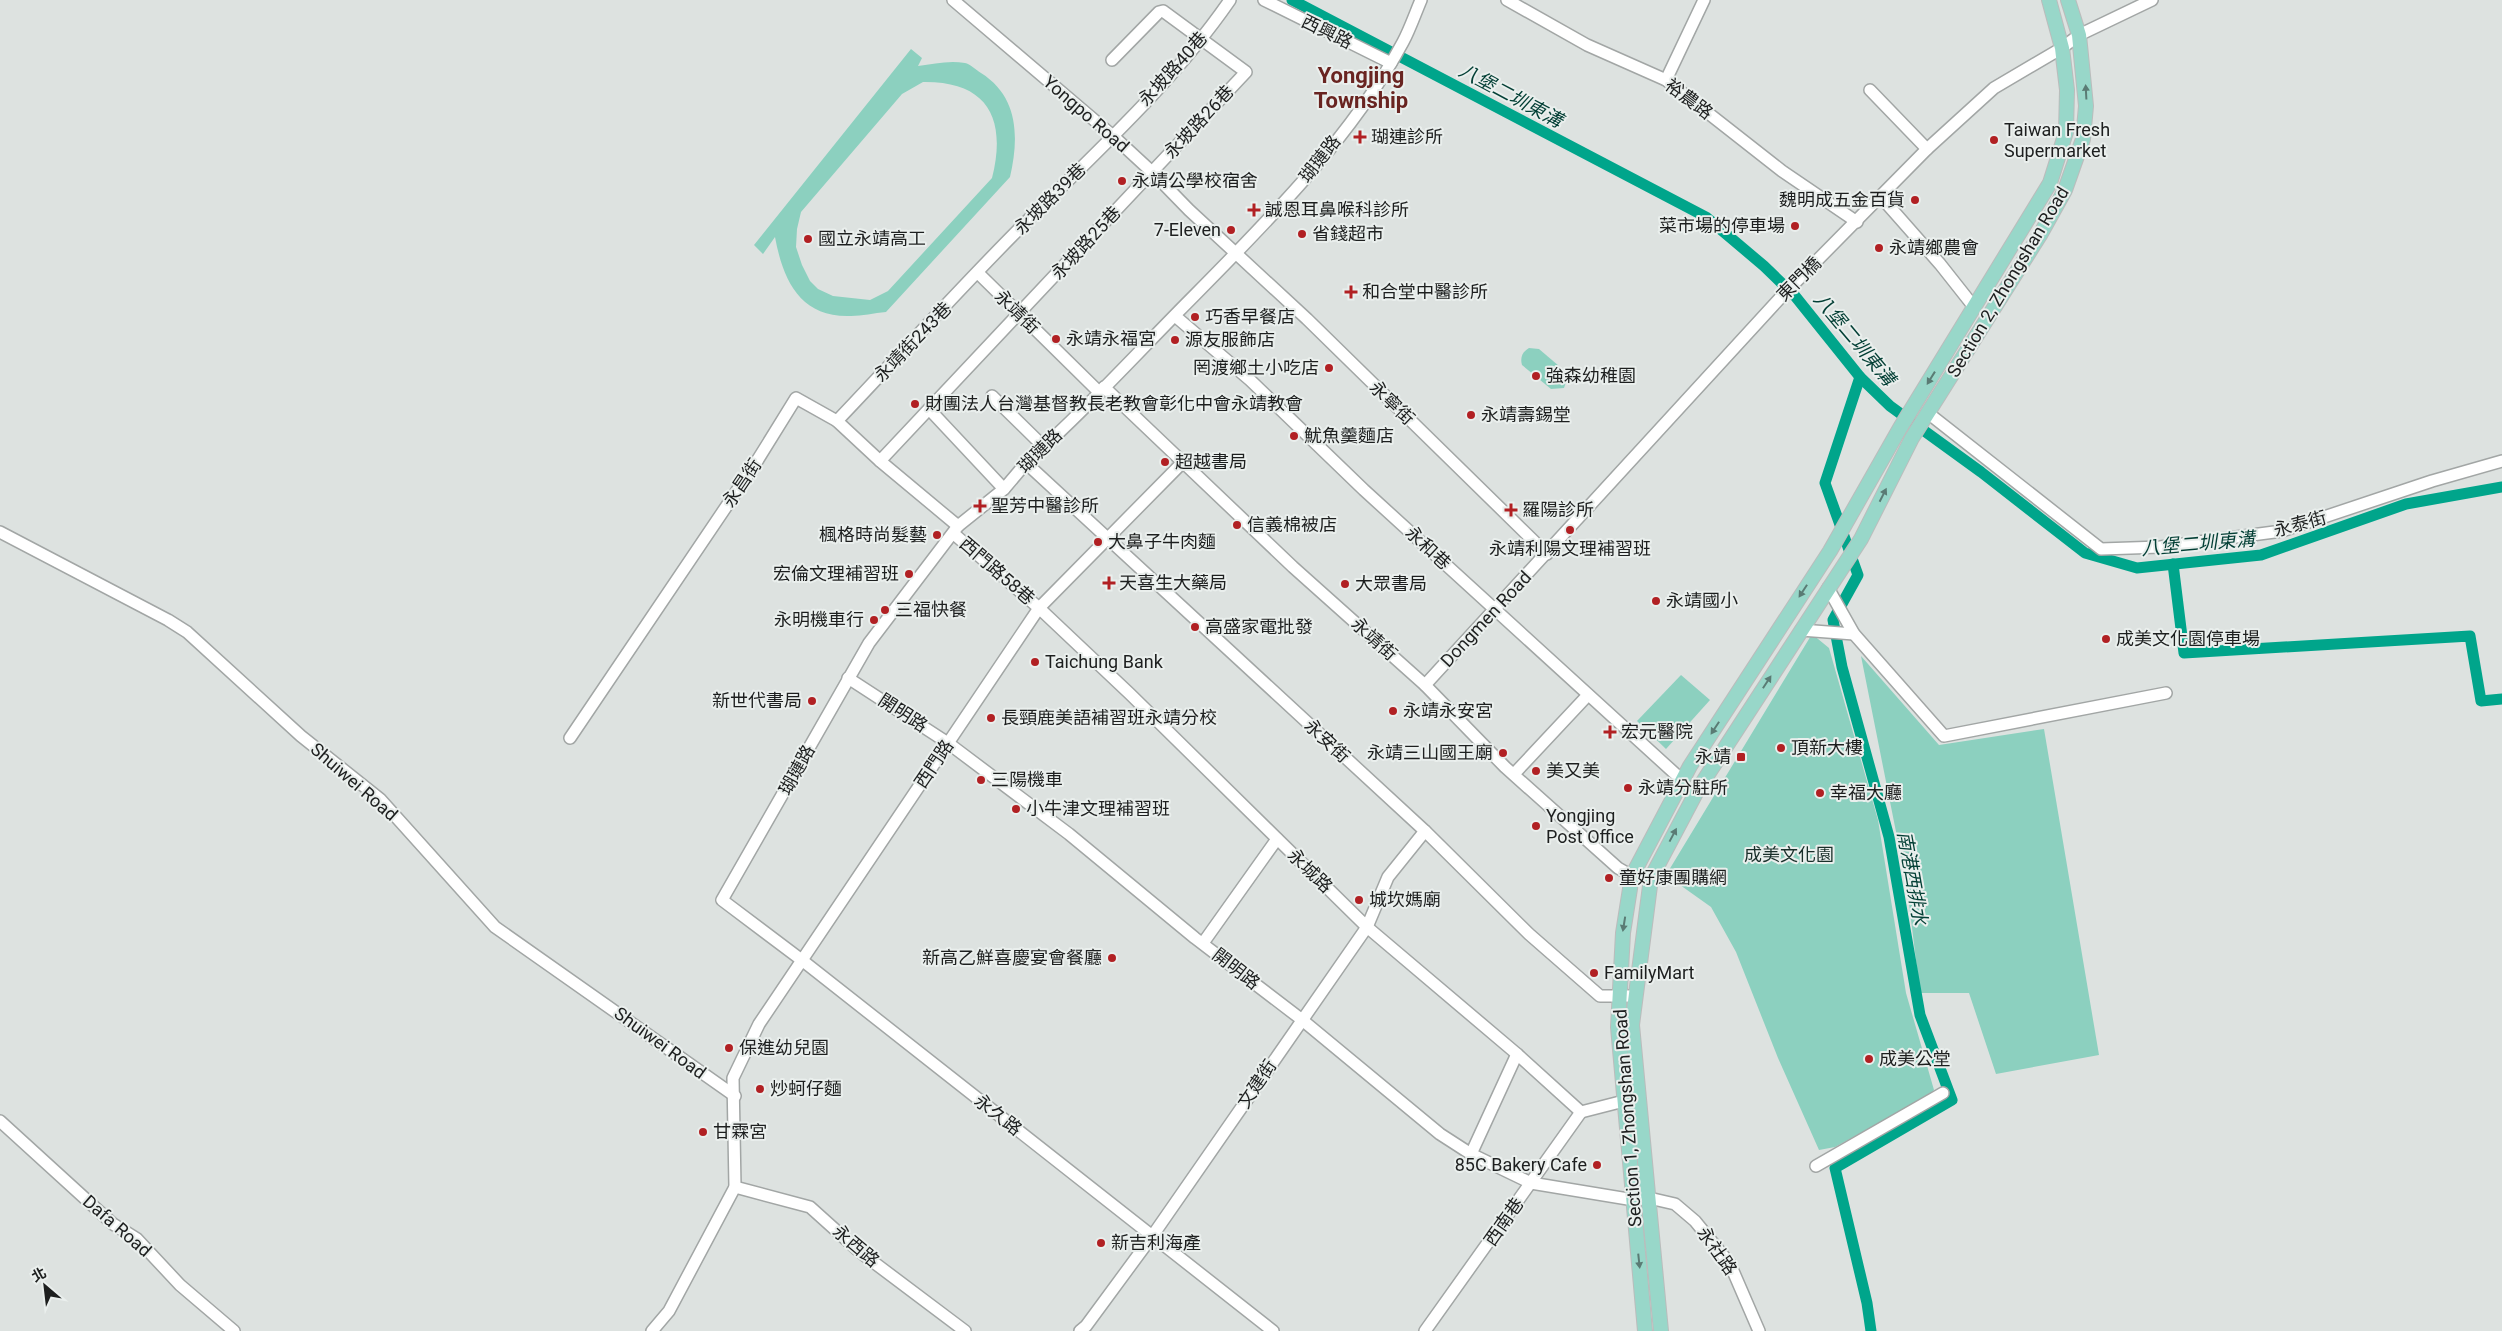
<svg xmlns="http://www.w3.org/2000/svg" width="2502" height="1331" font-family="Roboto,'Noto Sans TC',sans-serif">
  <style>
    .green { fill: #8cd0bf; fill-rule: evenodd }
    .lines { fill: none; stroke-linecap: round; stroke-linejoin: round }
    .canal { stroke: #00a58b; stroke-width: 11 }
    .minor-casing { stroke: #a2a6a5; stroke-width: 14 }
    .major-casing { stroke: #bbbcbc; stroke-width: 16 }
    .minor { stroke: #fff; stroke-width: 11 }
    .major { stroke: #98d7c9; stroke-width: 14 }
    .oneway { fill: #5a7b74 }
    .poi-dot { fill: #b12023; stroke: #eaefed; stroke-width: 2 }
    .labels { text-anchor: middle; stroke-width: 4; stroke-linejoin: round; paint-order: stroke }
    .street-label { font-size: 18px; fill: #1d1f1f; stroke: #eaefed }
    .poi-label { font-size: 18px; fill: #1d1f1f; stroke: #eaefed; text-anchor: start }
    .park-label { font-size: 18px; fill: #192f2a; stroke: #eaefed }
    .water-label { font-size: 19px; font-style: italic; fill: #033f35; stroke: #eaefed }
    .district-label { font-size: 22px; font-weight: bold; fill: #692421; stroke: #eaefed }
  </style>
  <rect width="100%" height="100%" fill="#dde2e0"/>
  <g class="green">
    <path d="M911,49L922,58L918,66C934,64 949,60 965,63C970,64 976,70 981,73C1019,97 1019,138 1010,177L886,312C874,313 862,316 851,316C800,318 783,280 775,237L763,254L754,245ZM923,82C988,81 1007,119 992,178L888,291L870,300L833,296L818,289L810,281L802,265L796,247L797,229L801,212L902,94Z"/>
    <path d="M1529,348L1539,349L1566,372L1568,376L1564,388L1551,389L1522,365C1520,358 1522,352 1529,348Z"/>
    <polygon points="1812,634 1829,648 1878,820 1906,993 1934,1090 1925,1098 1835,1147 1819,1150 1778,1058 1736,952 1711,907 1666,875"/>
    <polygon points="1861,656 1939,745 2044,729 2099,1055 1996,1074 1969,993 1920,993 1907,887"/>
    <polygon points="1681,675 1710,700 1666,749 1637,721"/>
  </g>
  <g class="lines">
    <g class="canal">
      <polyline points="1292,0 1706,217 1764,266 1795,296 1860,377 1890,406 1981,472 2085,553 2137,568 2261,555 2406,504 2502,487"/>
      <polyline points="1860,377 1825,483 1858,575 1833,620 1842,667 1889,837 1920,1015 1952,1100 1835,1168 1867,1303 1871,1331"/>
      <polyline points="2173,564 2184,653 2470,636 2481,701 2502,699"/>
    </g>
    <g class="minor-casing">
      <g id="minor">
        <polyline points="953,0 1113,136 1152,172 1189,210 1307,319 1547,554"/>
        <polyline points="1264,0 1391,63"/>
        <polyline points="1507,0 1587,45 1666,80 1782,171 1857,222"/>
        <polyline points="1666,80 1704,0"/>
        <polyline points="1870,90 1927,149"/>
        <polyline points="1881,197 1940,264 1974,307"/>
        <polyline points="978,273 1099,392"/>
        <polyline points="1175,316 1250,380 1364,490 1682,780"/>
        <polyline points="1104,387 1293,567 1425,685 1505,767 1618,868 1632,876 1651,878"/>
        <polyline points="992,396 1044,447"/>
        <polyline points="929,409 1004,489"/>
        <polyline points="1928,413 2101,549 2160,547 2282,531 2432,481 2502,461"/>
        <path d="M837,421C899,356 959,289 1022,226C1094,154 1172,84 1230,0"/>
        <polyline points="880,461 1246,72 1163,11 1159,12 1112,60"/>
        <polyline points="1026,463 1425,831 1529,934 1600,996 1635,996"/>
        <polyline points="0,532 168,620 187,632 301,736 380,799 495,927 735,1096"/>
        <polyline points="954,534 1039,608 1130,694 1367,927 1517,1054 1581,1112 1624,1101"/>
        <polyline points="1828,588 1854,634 1944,736 2166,693"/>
        <polyline points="1801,630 1854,634"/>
        <polyline points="848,678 948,743 1069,834 1195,938 1301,1019 1440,1134 1471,1154 1531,1183 1634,1200 1649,1198 1675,1204 1695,1221 1730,1264 1759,1331"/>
        <polyline points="1425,685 1781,297 1927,149 1994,88 2062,48 2079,35 2152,0"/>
        <polyline points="570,738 757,461 796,398 837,421 880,461 958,526"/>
        <polyline points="1514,774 1588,695"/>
        <polyline points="1203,943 1277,839"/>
        <polyline points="0,1121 113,1224 137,1239 180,1285 234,1331"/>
        <polyline points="1471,1154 1517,1054"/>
        <polyline points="1816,1166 1943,1093"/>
        <polyline points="735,1187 810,1207 860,1252 965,1331"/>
        <polyline points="652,1331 669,1311 735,1187 733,1078 759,1024 1039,608 1182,463"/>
        <polyline points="1080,1331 1086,1326 1153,1235 1367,927 1388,877 1425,831"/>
        <path d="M1273,1331L803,961L722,900L869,643L958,526L1004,489L1026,463C1080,415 1129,362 1179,311C1258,231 1350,141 1403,42C1410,29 1415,14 1421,0"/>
        <polyline points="1425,1331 1581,1112"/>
      </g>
    </g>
    <g class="major-casing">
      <g id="major">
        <polyline points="1645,1331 1618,1027 1623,933 1632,876 1690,766 1830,551 1900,428 2050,183 2066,132 2067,90 2062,48 2049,0"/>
        <polyline points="1661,1331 1632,1025 1651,878 1697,791 1861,539 1912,438 2040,235 2065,190 2083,139 2086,106 2079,35 2068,0"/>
      </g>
    </g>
    <use href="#minor" class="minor"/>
    <use href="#major" class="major"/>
  </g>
  <defs><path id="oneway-solid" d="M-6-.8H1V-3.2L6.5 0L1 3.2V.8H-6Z" transform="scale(1.25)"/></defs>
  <g class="oneway">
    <use href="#oneway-solid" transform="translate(2086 92) rotate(-93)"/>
    <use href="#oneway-solid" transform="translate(1931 378) rotate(122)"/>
    <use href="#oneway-solid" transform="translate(1883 495) rotate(-63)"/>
    <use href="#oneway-solid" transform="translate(1803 591) rotate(123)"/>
    <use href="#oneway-solid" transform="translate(1767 682) rotate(-57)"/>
    <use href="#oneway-solid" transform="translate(1715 728) rotate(123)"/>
    <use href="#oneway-solid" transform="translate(1673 835) rotate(-62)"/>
    <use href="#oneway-solid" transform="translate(1624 924) rotate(99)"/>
    <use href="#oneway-solid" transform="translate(1639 1261) rotate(84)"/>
  </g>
  <g class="poi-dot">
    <path d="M1357.5 129.5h5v5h5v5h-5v5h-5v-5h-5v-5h5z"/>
    <circle cx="1994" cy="140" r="5"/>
    <circle cx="1122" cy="181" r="5"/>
    <circle cx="1915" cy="200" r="5"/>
    <path d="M1251.5 202.5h5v5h5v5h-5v5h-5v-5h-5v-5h5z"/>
    <circle cx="1795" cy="226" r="5"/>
    <circle cx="1231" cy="230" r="5"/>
    <circle cx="1302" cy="234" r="5"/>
    <circle cx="808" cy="239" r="5"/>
    <circle cx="1879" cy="248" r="5"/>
    <path d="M1348.5 284.5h5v5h5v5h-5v5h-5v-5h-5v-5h5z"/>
    <circle cx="1195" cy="317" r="5"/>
    <circle cx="1056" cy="339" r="5"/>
    <circle cx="1175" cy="340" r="5"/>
    <circle cx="1329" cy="368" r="5"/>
    <circle cx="1536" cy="376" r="5"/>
    <circle cx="915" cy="404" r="5"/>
    <circle cx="1471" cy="415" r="5"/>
    <circle cx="1294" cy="436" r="5"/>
    <circle cx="1165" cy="462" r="5"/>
    <path d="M977.5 498.5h5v5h5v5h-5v5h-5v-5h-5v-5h5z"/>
    <path d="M1508.5 502.5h5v5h5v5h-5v5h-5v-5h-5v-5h5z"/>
    <circle cx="1237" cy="525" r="5"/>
    <circle cx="1570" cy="530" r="5"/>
    <circle cx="937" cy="535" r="5"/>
    <circle cx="1098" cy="542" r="5"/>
    <circle cx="909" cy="574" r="5"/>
    <path d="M1106.5 575.5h5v5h5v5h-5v5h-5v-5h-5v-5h5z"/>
    <circle cx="1345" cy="584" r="5"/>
    <circle cx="1656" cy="601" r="5"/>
    <circle cx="885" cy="610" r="5"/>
    <circle cx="874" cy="620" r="5"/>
    <circle cx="1195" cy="627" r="5"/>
    <circle cx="2106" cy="639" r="5"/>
    <circle cx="1035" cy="662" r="5"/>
    <circle cx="812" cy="701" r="5"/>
    <circle cx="1393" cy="711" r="5"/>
    <circle cx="991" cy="718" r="5"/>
    <path d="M1607.5 724.5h5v5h5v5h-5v5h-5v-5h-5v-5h5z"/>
    <circle cx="1781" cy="748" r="5"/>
    <circle cx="1503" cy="753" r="5"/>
    <rect x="1736" y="752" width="10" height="10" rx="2.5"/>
    <circle cx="1536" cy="771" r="5"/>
    <circle cx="981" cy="780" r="5"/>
    <circle cx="1628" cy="788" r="5"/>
    <circle cx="1820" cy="793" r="5"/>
    <circle cx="1016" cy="809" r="5"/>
    <circle cx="1536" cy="826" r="5"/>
    <circle cx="1609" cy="878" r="5"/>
    <circle cx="1359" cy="900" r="5"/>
    <circle cx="1112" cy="958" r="5"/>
    <circle cx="1594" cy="973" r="5"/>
    <circle cx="729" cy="1048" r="5"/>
    <circle cx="1869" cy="1059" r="5"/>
    <circle cx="760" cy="1089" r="5"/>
    <circle cx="703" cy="1132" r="5"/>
    <circle cx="1597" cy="1165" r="5"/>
    <circle cx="1101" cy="1243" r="5"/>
  </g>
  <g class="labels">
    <g class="street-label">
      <text transform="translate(1327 32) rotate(26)" y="6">西興路</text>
      <text transform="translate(1173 69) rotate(-48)" y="6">永坡路40巷</text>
      <text transform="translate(1689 99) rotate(37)" y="6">裕農路</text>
      <text transform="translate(1086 114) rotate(41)" y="6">Yongpo Road</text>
      <text transform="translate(1199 122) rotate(-47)" y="6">永坡路26巷</text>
      <text transform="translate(1320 159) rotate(-52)" y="6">瑚璉路</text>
      <text transform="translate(1050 199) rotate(-45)" y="6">永坡路39巷</text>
      <text transform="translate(1086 243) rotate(-47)" y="6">永坡路25巷</text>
      <text transform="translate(1799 279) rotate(-45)" y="6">東門橋</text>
      <text transform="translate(2008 282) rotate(-59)" y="6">Section 2, Zhongshan Road</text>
      <text transform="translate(1017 312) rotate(44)" y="6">永靖街</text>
      <text transform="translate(913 342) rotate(-46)" y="6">永靖街243巷</text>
      <text transform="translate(1392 403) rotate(44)" y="6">永寧街</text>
      <text transform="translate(1040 451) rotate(-45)" y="6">瑚璉路</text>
      <text transform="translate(742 483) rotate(-56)" y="6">永昌街</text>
      <text transform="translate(2300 524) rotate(-15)" y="6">永泰街</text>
      <text transform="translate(1428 548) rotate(43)" y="6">永和巷</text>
      <text transform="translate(997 571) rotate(41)" y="6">西門路58巷</text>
      <text transform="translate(1486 619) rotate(-47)" y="6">Dongmen Road</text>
      <text transform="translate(1374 639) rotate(42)" y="6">永靖街</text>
      <text transform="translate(903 713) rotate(33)" y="6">開明路</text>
      <text transform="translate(1327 741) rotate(43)" y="6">永安街</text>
      <text transform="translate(934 764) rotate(-56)" y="6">西門路</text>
      <text transform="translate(797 770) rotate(-61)" y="6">瑚璉路</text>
      <text transform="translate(354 782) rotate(41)" y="6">Shuiwei Road</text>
      <text transform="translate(1310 871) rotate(44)" y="6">永城路</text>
      <text transform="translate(1236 969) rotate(38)" y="6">開明路</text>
      <text transform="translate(660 1043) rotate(36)" y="6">Shuiwei Road</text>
      <text transform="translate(1257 1084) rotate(-56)" y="6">文建街</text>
      <text transform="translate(998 1115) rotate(38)" y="6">永久路</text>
      <text transform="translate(1628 1118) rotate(-94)" y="6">Section 1, Zhongshan Road</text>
      <text transform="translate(1504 1222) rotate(-55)" y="6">西南巷</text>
      <text transform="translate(117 1226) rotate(41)" y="6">Dafa Road</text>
      <text transform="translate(856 1246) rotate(40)" y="6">永西路</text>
      <text transform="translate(1717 1251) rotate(55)" y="6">永社路</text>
    </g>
    <g class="poi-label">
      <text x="2004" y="136">Taiwan Fresh<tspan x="2004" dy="21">Supermarket</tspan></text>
      <text x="1371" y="143">瑚連診所</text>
      <text x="1132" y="187">永靖公學校宿舍</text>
      <text x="1905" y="206" text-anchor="end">魏明成五金百貨</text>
      <text x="1265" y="216">誠恩耳鼻喉科診所</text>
      <text x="1785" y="232" text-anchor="end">菜市場的停車場</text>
      <text x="1221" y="236" text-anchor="end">7-Eleven</text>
      <text x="1312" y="240">省錢超市</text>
      <text x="818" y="245">國立永靖高工</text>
      <text x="1889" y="254">永靖鄉農會</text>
      <text x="1362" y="298">和合堂中醫診所</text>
      <text x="1205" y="323">巧香早餐店</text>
      <text x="1066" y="345">永靖永福宮</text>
      <text x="1185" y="346">源友服飾店</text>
      <text x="1319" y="374" text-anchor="end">罔渡鄉土小吃店</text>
      <text x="1546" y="382">強森幼稚園</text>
      <text x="925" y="410">財團法人台灣基督教長老教會彰化中會永靖教會</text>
      <text x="1481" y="421">永靖壽錫堂</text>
      <text x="1304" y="442">魷魚羹麵店</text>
      <text x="1175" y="468">超越書局</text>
      <text x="991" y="512">聖芳中醫診所</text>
      <text x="1522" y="516">羅陽診所</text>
      <text x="1247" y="531">信義棉被店</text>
      <text x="927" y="541" text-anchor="end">楓格時尚髮藝</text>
      <text x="1108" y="548">大鼻子牛肉麵</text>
      <text x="1570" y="555" text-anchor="middle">永靖利陽文理補習班</text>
      <text x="899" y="580" text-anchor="end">宏倫文理補習班</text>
      <text x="1119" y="589">天喜生大藥局</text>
      <text x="1355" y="590">大眾書局</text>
      <text x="1666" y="607">永靖國小</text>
      <text x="895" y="616">三福快餐</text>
      <text x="864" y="626" text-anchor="end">永明機車行</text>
      <text x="1205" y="633">高盛家電批發</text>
      <text x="2116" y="645">成美文化園停車場</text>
      <text x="1045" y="668">Taichung Bank</text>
      <text x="802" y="707" text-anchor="end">新世代書局</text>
      <text x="1403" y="717">永靖永安宮</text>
      <text x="1001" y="724">長頸鹿美語補習班永靖分校</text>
      <text x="1621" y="738">宏元醫院</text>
      <text x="1791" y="754">頂新大樓</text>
      <text x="1493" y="759" text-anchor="end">永靖三山國王廟</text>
      <text x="1731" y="763" text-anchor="end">永靖</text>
      <text x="1546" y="777">美又美</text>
      <text x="991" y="786">三陽機車</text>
      <text x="1638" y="794">永靖分駐所</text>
      <text x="1830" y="799">幸福大廳</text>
      <text x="1026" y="815">小牛津文理補習班</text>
      <text x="1546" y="822">Yongjing<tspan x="1546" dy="21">Post Office</tspan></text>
      <text x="1619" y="884">童好康團購網</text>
      <text x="1369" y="906">城坎媽廟</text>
      <text x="1102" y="964" text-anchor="end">新高乙鮮喜慶宴會餐廳</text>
      <text x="1604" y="979">FamilyMart</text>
      <text x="739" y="1054">保進幼兒園</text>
      <text x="1879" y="1065">成美公堂</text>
      <text x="770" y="1095">炒蚵仔麵</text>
      <text x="713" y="1138">甘霖宮</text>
      <text x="1587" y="1171" text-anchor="end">85C Bakery Cafe</text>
      <text x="1111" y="1249">新吉利海產</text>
    </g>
    <g class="park-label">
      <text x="1789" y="861">成美文化園</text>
    </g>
    <g class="water-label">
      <text transform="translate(1511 95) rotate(28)" y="7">八堡二圳東溝</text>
      <text transform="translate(1855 339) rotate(50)" y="7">八堡二圳東溝</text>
      <text transform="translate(2198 543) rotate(-5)" y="7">八堡二圳東溝</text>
      <text transform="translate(1913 878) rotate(80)" y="7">南港西排水</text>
    </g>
    <g class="district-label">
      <text x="1361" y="83">Yongjing<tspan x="1361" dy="25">Township</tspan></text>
    </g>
  </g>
  <g transform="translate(45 1286) rotate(332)" stroke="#eaefed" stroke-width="4" paint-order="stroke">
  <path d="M0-4L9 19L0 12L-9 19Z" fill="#1d1f1f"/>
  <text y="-8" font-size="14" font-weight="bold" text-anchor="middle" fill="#1d1f1f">北</text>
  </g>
</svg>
